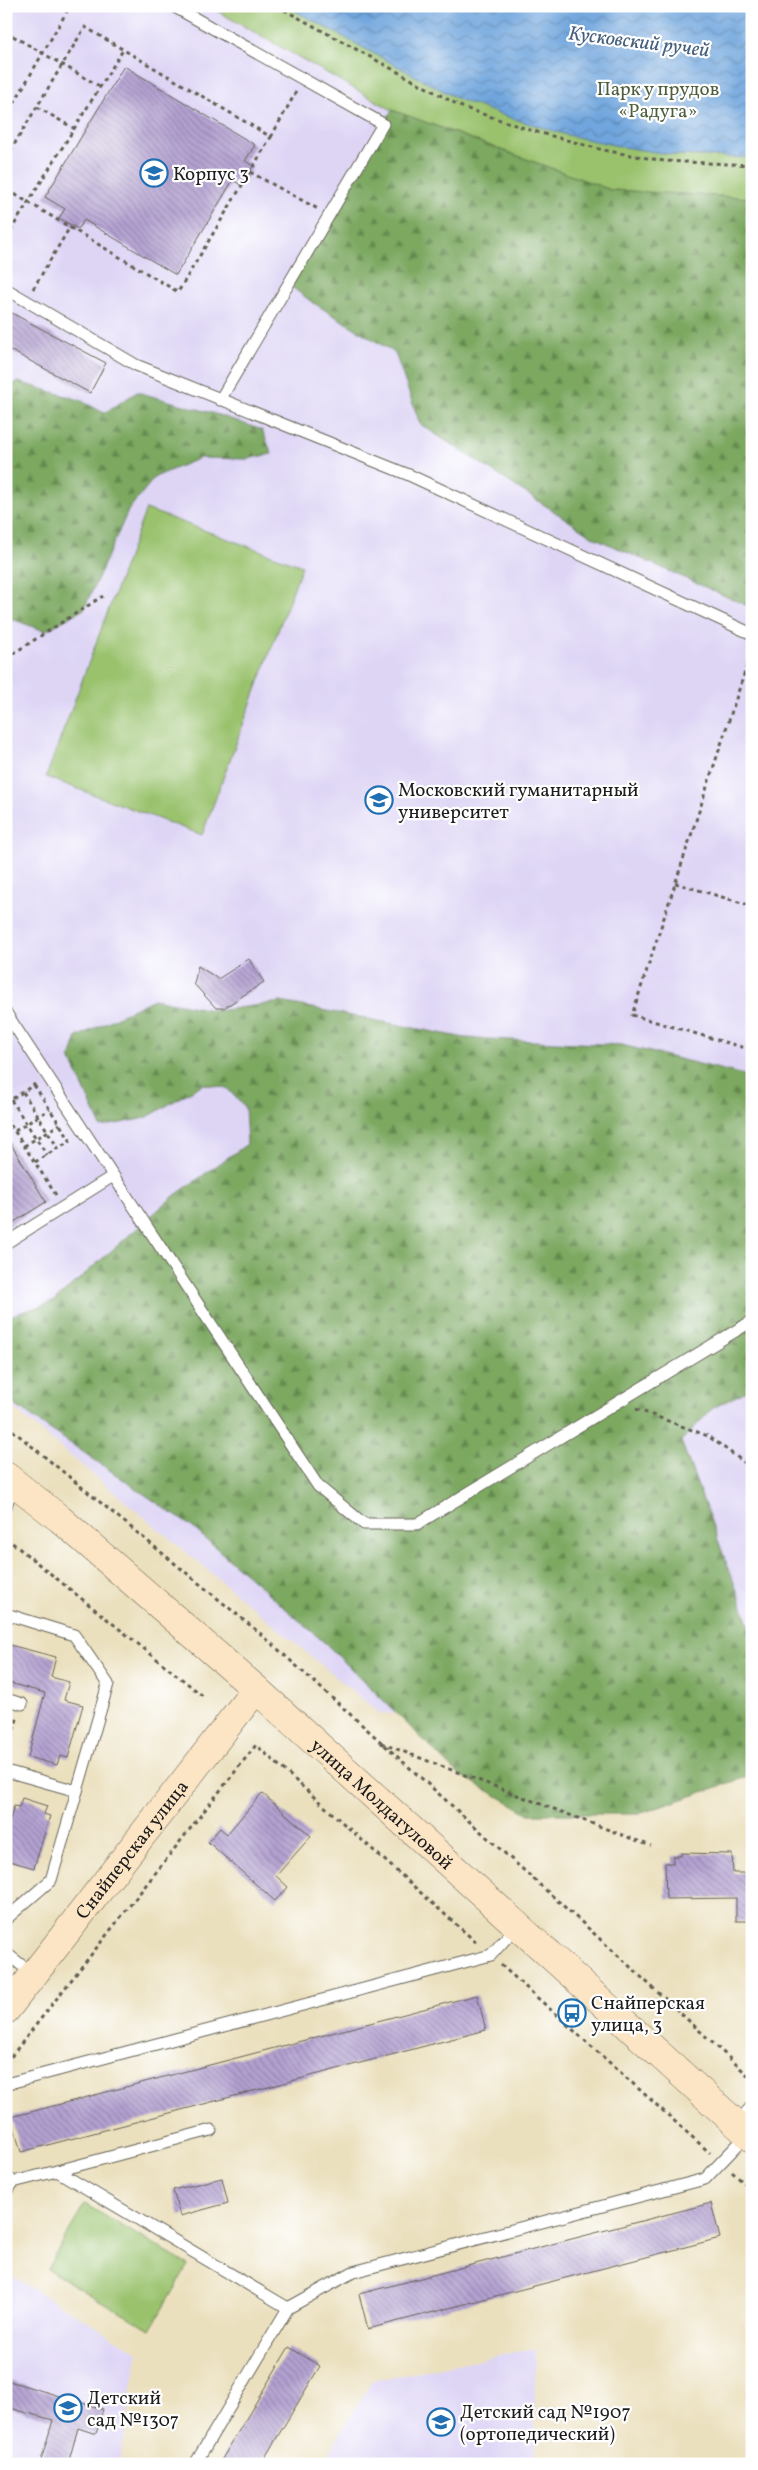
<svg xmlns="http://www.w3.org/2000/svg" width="758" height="2470" font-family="Vollkorn,serif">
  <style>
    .built { fill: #ded5f5 }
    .green { fill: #9ac26d; stroke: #5b6f44 }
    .forest { fill: url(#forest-firs); stroke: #4c623e }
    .water { fill: url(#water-waves); stroke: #46607c }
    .building { fill: url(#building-back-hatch) }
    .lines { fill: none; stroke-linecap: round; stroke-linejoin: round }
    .lane-casing { stroke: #646155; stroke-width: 13 }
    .secondary-casing { stroke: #646155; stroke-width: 29 }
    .path { stroke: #646155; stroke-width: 3; stroke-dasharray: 4 4; stroke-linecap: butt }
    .lane { stroke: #fff; stroke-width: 11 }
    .secondary { stroke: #fce5c4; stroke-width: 28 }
    .labels { text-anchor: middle; stroke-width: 4.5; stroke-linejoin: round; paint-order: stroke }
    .park-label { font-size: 19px; fill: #4e5e3c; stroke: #fff }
    .poi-label { font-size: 19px; fill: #1c1c1c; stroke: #fff; text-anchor: start }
    .street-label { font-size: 19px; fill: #1c1c1c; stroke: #fff }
    .water-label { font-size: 20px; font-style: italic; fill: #46607c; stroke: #fff }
  </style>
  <defs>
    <pattern id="forest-firs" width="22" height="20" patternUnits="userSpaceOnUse" patternTransform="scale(1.25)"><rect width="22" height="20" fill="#7ba860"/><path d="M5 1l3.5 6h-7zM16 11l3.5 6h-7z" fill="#64884e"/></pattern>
    <pattern id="water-waves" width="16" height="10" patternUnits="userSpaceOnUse" patternTransform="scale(1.25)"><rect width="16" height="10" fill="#6fa5dd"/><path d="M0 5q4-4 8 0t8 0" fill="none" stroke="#5a86b2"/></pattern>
    <pattern id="building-back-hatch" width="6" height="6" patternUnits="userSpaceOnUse" patternTransform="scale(1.25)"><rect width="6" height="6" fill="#b3a1d1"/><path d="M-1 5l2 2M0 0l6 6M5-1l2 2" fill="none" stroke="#9182a9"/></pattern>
  </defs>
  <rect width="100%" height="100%" fill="#fff"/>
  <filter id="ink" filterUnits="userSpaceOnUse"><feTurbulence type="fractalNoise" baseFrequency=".02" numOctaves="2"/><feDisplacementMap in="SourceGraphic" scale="10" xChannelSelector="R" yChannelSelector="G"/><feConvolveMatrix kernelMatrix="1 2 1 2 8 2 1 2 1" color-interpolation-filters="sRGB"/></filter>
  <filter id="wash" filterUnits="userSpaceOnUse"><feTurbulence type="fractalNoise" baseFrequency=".0096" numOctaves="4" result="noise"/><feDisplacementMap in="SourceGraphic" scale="20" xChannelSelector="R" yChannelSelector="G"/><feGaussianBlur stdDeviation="1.12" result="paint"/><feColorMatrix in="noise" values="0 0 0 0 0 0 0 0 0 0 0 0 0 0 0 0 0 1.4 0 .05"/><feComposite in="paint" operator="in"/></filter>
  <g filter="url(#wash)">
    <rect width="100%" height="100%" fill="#ebe0be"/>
    <g class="built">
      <polygon points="6,6 208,6 392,110 752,198 752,1712 379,1713 6,1402"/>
      <polygon points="10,2275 138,2352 120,2464 6,2464 6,2281"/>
      <polygon points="535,2348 535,2464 322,2464 372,2381"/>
    </g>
    <g class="green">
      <polygon points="208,6 752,6 752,198 611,190 392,110"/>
      <polygon points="146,509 302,566 202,835 46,777"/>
      <polygon points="85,2204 188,2265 150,2330 47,2269"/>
    </g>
    <g class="forest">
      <polygon points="392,110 611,190 752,198 752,608 595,538 420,424 395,353 312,302 289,285"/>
      <polygon points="18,382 80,400 104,413 137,392 219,415 262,430 272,454 246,459 200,458 155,477 129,509 84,609 45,631 6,617 6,387"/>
      <polygon points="154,999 217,1011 281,1002 465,1038 622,1045 752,1077 752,1388 713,1408 681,1441 752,1631 752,1775 639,1814 529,1814 457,1773 325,1643 192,1527 6,1399 6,1317 53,1302 174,1196 247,1144 245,1108 227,1088 203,1084 146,1118 101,1127 70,1058 77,1037"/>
    </g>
    <polygon class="water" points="286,6 752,6 752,158 675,155 623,147 567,135 511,118 458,99"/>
    <g id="blocks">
      <g class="building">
        <polygon points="124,66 255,145 245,161 253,166 242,186 233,180 176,275 84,220 78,229 59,218 65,209 45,197"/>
        <polygon points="6,310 106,363 90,393 6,348"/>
        <polygon points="249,959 264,982 224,1008 216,1008 194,984 198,966 218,979"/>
        <polygon points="6,1136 46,1202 6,1227"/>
        <polygon points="6,1644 56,1657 51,1677 69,1682 64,1700 83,1705 68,1758 60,1756 57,1765 28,1757 45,1693 6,1682"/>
        <polygon points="262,1793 311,1836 276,1876 288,1887 275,1901 208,1842 220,1828 227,1834"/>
        <polygon points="22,1798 47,1806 44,1814 50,1816 34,1868 6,1860 6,1833 14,1806 19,1807"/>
        <polygon points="681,1853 732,1854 733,1873 752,1873 752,1921 736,1921 736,1898 666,1899 665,1863 673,1863 673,1856 681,1856"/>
        <polygon points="477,1995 486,2030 21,2152 11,2117"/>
        <polygon points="222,2178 228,2203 180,2216 173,2190"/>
        <polygon points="711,2203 720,2238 368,2329 359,2294"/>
        <polygon points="289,2347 320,2366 261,2464 219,2464"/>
        <polygon points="9,2381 103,2409 96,2434 78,2428 68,2464 40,2464 53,2420 6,2407 6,2391"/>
      </g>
    </g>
  </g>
  <g filter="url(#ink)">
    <use href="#blocks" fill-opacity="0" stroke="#646155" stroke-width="1"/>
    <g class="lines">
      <g class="lane-casing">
        <g id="lane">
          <polyline points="173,6 383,124 220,400"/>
          <polyline points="6,289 136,365 409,475 752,634"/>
          <polyline points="6,1013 318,1486 364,1524 417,1524 752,1321"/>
          <polyline points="6,1243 113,1176"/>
          <polyline points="6,1506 14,1482"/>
          <polyline points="6,1614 74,1635 108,1684 77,1791 6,1771"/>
          <polyline points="6,1699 22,1704"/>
          <polyline points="6,1919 51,1880 77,1791"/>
          <polyline points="6,1953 34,1975"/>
          <polyline points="6,2084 491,1955 517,1926"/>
          <polyline points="736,2124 752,2106"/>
          <polyline points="57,2171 211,2130"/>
          <polyline points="6,2175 13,2182 6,2194"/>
          <polyline points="13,2182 57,2171 288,2308"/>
          <polyline points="195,2464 288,2308 353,2272 705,2179 748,2134"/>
        </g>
      </g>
      <g class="secondary-casing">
        <g id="secondary">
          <path id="s1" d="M6,1476L60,1519L256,1689L752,2138"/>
          <path id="s2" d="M6,2010L256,1689"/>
        </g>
      </g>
      <g class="path">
        <polyline points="277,6 462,107 530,130 603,150 664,161 752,165"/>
        <polyline points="6,32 101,87"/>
        <polyline points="37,107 75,129"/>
        <polyline points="6,117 70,6"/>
        <polyline points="271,137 296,92"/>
        <polyline points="6,158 85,27 271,137 178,292 6,189"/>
        <polyline points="250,172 318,209"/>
        <polyline points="6,238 123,50"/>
        <polyline points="33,289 70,227"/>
        <polyline points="752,650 632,1015 752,1050"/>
        <polyline points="6,658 103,596"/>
        <polyline points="675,883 752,906"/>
        <polyline points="34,1085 70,1140"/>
        <polyline points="23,1092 58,1148"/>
        <polyline points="11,1100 47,1155"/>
        <polyline points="6,1103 35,1084"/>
        <polyline points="6,1118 56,1195"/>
        <polyline points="15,1131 50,1109"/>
        <polyline points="24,1146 60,1124"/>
        <polyline points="35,1162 71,1140"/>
        <polyline points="636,1409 708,1436 752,1468"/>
        <polyline points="6,1425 262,1635 588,1928 752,2079"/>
        <polyline points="752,1468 746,1475 752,1480"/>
        <polyline points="6,1538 203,1696"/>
        <polyline points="381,1743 651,1846"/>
        <polyline points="6,1753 18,1716"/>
        <polyline points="501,1965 710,2153"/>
        <polyline points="6,2063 256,1745 478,1944"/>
        <polyline points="732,2172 752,2190"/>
      </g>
      <use href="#lane" class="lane"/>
      <use href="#secondary" class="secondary"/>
    </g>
  </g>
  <defs>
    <g id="university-ring" transform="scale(1.4375)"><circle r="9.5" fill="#fff" stroke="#1f6fb2" stroke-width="1.5"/><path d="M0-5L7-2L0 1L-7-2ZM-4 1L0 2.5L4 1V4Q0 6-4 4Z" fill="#1f6fb2"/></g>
    <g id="bus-ring" transform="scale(1.4375)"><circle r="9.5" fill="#fff" stroke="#1f6fb2" stroke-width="1.5"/><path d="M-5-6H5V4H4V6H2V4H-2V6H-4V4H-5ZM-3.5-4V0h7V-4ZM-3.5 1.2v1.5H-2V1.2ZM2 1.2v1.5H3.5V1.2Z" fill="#1f6fb2"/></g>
    <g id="school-ring" transform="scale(1.4375)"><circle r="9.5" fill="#fff" stroke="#1f6fb2" stroke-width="1.5"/><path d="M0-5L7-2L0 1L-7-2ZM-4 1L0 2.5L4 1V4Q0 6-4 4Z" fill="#1f6fb2"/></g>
  </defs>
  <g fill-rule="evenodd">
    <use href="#university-ring" x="154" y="173"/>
    <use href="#university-ring" x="379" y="800"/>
    <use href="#bus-ring" x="572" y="2013"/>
    <use href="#school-ring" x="68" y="2408"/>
    <use href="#school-ring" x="441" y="2422"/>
  </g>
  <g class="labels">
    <g class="park-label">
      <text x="658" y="95">Парк у прудов<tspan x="658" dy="22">«Радуга»</tspan></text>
    </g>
    <g class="poi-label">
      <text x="173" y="180">Корпус 3</text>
      <text x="398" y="796">Московский гуманитарный<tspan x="398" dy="22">университет</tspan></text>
      <text x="591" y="2009">Снайперская<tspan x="591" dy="22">улица, 3</tspan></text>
      <text x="87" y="2404">Детский<tspan x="87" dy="22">сад №1307</tspan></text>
      <text x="460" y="2418">Детский сад №1907<tspan x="460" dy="22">(ортопедический)</tspan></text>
    </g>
    <g class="street-label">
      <text dy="7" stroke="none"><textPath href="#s1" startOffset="499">улица Молдагуловой</textPath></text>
      <text dy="7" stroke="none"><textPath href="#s2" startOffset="204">Снайперская улица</textPath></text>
    </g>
    <g class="water-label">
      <text transform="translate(639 41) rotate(7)" y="7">Кусковский ручей</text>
    </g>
  </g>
  <rect width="758" height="2470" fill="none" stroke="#fff" stroke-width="25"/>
</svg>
